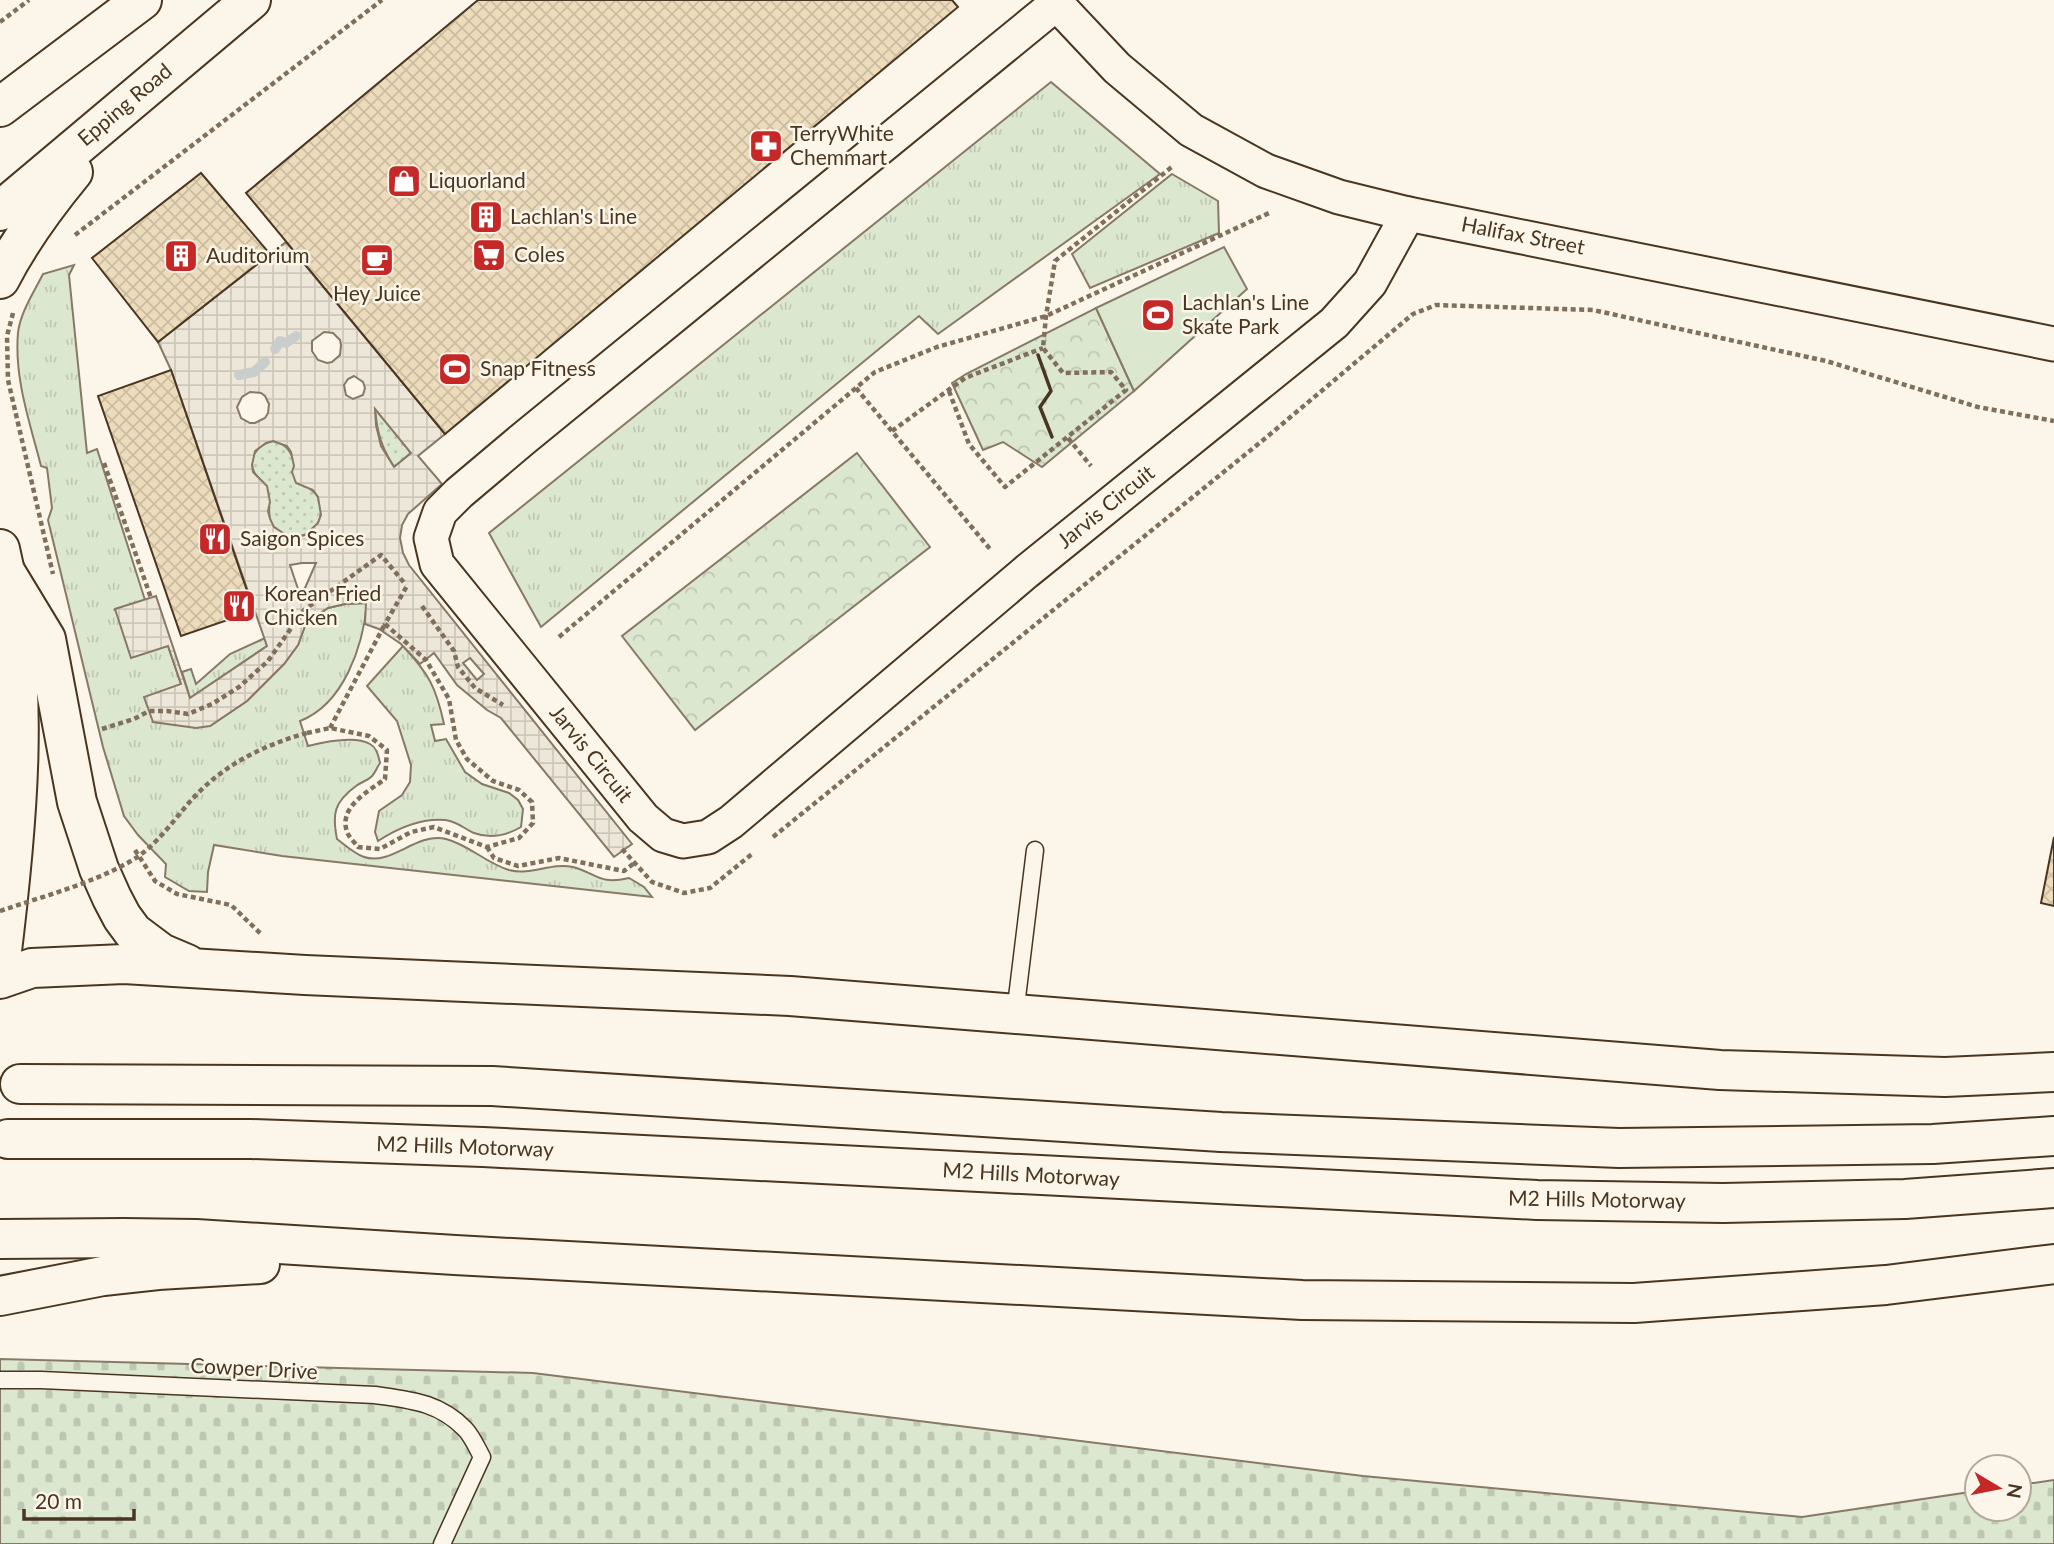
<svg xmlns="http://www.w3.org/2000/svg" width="2054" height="1544" font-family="Lato,sans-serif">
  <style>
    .grass { fill: url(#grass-tufts); stroke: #887966; stroke-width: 2 }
    .forest { fill: url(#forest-crowns); stroke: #887966; stroke-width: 2 }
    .cemetery { fill: url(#cemetery-stones); stroke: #887966; stroke-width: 2 }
    .garden { fill: url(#garden-dots); stroke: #887966; stroke-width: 2 }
    .pitch { fill: #dce7d0; stroke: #887966; stroke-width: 2 }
    .plaza { fill: url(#plaza-grid); stroke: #887966; stroke-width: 2; fill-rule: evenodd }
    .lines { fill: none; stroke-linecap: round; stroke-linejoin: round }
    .stream { stroke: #c9cecd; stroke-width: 10 }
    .building { fill: url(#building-cross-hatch); stroke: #4a3520; stroke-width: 2 }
    .service-casing { stroke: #4a3520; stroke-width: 19 }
    .minor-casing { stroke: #4a3520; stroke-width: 37 }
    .primary-casing { stroke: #4a3520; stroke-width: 42 }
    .motorway-casing { stroke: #4a3520; stroke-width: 42 }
    .path { stroke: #7f6f5c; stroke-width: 4.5; stroke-dasharray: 5 3.5; stroke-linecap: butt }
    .service { stroke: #fbf6e9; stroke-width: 16 }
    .minor { stroke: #fbf6e9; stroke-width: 33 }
    .primary { stroke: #fbf6e9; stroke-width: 38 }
    .motorway { stroke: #fbf6e9; stroke-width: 38 }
    .path-bridge { stroke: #7f6f5c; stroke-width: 4.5; stroke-dasharray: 5 3.5; stroke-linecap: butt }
    .wall { stroke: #4a3520; stroke-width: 3.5 }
    .labels { text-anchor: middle; stroke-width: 5; stroke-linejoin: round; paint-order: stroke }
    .street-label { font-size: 21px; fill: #4a3520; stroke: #fbf6e9 }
    .poi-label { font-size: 21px; fill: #4a3520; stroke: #fbf6e9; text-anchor: start }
  </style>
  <defs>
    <pattern id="grass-tufts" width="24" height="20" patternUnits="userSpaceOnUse" patternTransform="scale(1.75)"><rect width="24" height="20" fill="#dce7d0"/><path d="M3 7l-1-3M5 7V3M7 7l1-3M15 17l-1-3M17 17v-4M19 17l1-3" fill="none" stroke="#bec7b2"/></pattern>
    <pattern id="forest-crowns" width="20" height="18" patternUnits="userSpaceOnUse" patternTransform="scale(1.75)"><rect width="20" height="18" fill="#dce7d0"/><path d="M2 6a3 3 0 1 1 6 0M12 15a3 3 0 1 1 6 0" fill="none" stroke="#bec7b2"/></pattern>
    <pattern id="cemetery-stones" width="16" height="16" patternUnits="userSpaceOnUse" patternTransform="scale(1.75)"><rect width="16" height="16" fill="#dce7d0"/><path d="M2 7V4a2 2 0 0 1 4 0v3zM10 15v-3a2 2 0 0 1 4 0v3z" fill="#bec7b2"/></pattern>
    <pattern id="garden-dots" width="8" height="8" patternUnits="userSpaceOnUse" patternTransform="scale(1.75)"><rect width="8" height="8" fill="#dce7d0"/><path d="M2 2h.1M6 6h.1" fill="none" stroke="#bec7b2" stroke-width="1.8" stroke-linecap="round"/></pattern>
    <pattern id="plaza-grid" width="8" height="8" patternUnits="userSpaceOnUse" patternTransform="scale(1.75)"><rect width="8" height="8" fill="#ede7d9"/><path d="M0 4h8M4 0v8" fill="none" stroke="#cdc7ba"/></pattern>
    <pattern id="building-cross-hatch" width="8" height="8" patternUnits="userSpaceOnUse" patternTransform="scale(1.75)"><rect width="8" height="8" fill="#ecdcbc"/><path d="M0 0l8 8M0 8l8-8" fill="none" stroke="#ccbda1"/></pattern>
  </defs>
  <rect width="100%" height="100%" fill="#fbf6e9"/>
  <g class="grass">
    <polygon points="1051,82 1160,174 938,334 919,316 541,627 489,533"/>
    <polygon points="1172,174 1218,201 1219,233 1090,288 1072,254"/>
    <path d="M74,265L69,275L87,453L97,449L145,600L115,610L168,646L181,684L153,722L210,726L247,701L284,664L298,645L305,626L314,617L328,608L345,604L367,603C363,646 344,704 300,721L308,746C324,742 354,735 370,744C377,748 378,755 380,763C377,767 375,774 371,777C367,781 361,782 356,786C334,802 332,814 337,839C345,845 355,854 364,857C392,866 416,832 446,839C469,845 486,863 509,870C531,876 551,862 573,867C598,874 599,885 629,878L644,887L652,897L282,856L214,845L208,872L207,892L189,891L165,877L166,864L138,835L124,816L103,747L48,520L52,508L47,468L41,466C30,423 14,378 18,333C20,313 34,292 43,274Z"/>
    <polygon points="265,638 267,646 190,698 182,672 191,669 196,684 230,654"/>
    <path d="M403,646C429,674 436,687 444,724L431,725L435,741L446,739L465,772L482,784L509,793L518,800L523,809L521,827C507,835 490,839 474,833C464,829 457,821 445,820C420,818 398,828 378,841L375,832L379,811L402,795L410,782L411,765L397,721L367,686Z"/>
  </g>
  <g class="forest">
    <polygon points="1096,308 1134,391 1042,467 1003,442 983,450 952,383 966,374"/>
    <polygon points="857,453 930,547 695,730 622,636"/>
  </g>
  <polygon class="cemetery" points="0,1359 533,1373 1363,1476 1802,1517 1977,1491 1977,1509 2019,1509 2019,1485 2054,1480 2054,1544 0,1544"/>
  <g class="garden">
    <path d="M375,408L411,453L394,467C381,446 377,433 375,408Z"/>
    <path d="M273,441C295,445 293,466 303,482C307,488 314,490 318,497C325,510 320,527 307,534C300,537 293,537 286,535C261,526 273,506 267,489C265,482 257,479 254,472C247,457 259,444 273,441Z"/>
  </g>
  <polygon class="pitch" points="1224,247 1247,289 1134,391 1096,308"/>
  <path class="plaza" d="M286,242L445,434L418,456L442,484L408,514L402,525L400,538L403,553L409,565L632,844L614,857L501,718L487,710L457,685L434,653L420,664L401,644L379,629L365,624L366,603L345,604L328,608L314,617L305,626L298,645L284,664L247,701L210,726L196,728L153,722L144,697L181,684L168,646L131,658L115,609L156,596L190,698L267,646L171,370L158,342ZM324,332L333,333L340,340L341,345L340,355L332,362L327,363L318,360L312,351V341ZM354,376L363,382L365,388L363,395L353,399L346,395L344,385L348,379ZM250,392L261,393L265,396L269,404L268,413L265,418L255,423H250L241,418L237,407L242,397ZM375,409L411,453L394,467L381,446L376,425ZM273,441L287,446L291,452L294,466L292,472L296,483L313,490L318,497L321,515L318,523L305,535L297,537L288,536L274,527L270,519L268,511L270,502L267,486L253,472L252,465L255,451L266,443ZM302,563H316L305,588L299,592L290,565ZM470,658L484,674L477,680L463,663Z"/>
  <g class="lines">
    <g class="stream">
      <polyline points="275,349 280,341 286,343 296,336"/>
      <polyline points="239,375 254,372 265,362"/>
    </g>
  </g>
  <g class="building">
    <polygon points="478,0 952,0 958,7 445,434 246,193"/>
    <polygon points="201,173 270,254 158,342 92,258"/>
    <polygon points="171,370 254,611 181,636 98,396"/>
    <polygon points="2054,837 2054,906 2041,903"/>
  </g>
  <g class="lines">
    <g class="service-casing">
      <g id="service">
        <polyline points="1015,1014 1035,850"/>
        <path d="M0,1380H41L375,1395C410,1400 439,1402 465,1429C472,1436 477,1448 482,1457L442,1544"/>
      </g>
    </g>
    <g class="minor-casing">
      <g id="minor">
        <polyline points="1053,0 1117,68 1191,130 1266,171 1339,197 1408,214 2054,344"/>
        <polyline points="1056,4 523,439 459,493 440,512 431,538 437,564 643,818 663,835 683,841 708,837 731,822 1026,572 1334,323 1370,283 1408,214"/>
      </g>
    </g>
    <g class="primary-casing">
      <g id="primary">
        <polyline points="0,107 142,0"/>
        <polyline points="0,211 251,0"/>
        <path d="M0,279C20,240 45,206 73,172"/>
        <path d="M0,549C32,685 17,831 0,967"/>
      </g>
    </g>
    <g class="motorway-casing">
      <g id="motorway">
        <polyline points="6,573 46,639 77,802 99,869 112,898 122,917 133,932 161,953 187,964"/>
        <polyline points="0,979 32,968 124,964 305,975 790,996 1720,1070 1945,1077 2054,1072"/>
        <polyline points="20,1084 492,1086 1221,1132 1619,1148 1933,1144 2054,1136"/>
        <polyline points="8,1139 251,1139 483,1147 1537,1200 1723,1203 1905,1199 2054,1188"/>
        <polyline points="0,1239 124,1238 196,1239 455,1255 1302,1300 1634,1303 1886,1285 2054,1264"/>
        <polyline points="0,1296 103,1276 158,1270 260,1264"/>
      </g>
    </g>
    <g class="path">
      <polyline points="0,22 29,0"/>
      <polyline points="75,235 382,0"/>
      <polyline points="13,313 7,336 8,380 53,574"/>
      <polyline points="856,388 990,549"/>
      <polyline points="949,391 969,444 1005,487 1126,390 1111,372 1063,373 1043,348 1046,316 1055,261 1173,166"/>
      <polyline points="892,431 965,378 1043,348"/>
      <polyline points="1068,438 1091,466"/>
      <polyline points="104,463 151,598"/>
      <polyline points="422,606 454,651 458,667 475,688 503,705"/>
      <polyline points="559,637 875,372 937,347 1046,316 1269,213"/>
      <polyline points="330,728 385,624"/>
      <polyline points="102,729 134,719 149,711 167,711 188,714 212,704 239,687 268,661 304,610 381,555 406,585"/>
      <path d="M307,733L330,728L369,736L387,750L385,779C369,791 336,808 348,834C350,838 355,843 358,847L380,849L411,832L434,827L487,847L519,838L533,823L532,802L519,790L493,781L467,759L456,740L449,699L426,660L385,624L407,586"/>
      <polyline points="773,837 1262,441 1413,314 1436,305 1593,310 1826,361 1978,407 2054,421"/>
      <polyline points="487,847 494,858 518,866 559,858 624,871 633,864"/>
      <polyline points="622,849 652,882 684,893 710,888 752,854"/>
      <polyline points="135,850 155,881 177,894 231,905 261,934"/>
    </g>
    <use href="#service" class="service"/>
    <use href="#minor" class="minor"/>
    <use href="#primary" class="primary"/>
    <use href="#motorway" class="motorway"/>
    <path class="path-bridge" d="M0,911C44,896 91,884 131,861C160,844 176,815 199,792C229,762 267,744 307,733"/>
    <polyline class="wall" points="1038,355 1051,391 1040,407 1052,437"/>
  </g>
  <defs>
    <g id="pharmacy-square" transform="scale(1.75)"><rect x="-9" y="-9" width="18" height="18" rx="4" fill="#c62828" stroke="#fbf6e9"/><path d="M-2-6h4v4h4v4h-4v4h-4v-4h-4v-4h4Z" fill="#fff"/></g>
    <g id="shop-square" transform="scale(1.75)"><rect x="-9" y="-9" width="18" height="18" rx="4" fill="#c62828" stroke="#fbf6e9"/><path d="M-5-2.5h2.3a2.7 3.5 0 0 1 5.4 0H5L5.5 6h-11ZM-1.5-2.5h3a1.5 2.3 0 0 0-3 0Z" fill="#fff"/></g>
    <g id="building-square" transform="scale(1.75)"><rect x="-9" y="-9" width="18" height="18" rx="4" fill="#c62828" stroke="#fbf6e9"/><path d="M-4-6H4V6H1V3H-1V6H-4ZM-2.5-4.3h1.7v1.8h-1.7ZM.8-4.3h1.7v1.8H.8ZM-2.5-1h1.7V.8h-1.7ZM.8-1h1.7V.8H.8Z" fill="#fff"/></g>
    <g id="supermarket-square" transform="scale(1.75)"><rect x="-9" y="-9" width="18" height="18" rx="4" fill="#c62828" stroke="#fbf6e9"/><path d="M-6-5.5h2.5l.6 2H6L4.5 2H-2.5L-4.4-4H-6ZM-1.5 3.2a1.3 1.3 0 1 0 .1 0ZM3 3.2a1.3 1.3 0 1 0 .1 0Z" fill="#fff"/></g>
    <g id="cafe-square" transform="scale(1.75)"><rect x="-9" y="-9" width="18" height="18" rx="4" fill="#c62828" stroke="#fbf6e9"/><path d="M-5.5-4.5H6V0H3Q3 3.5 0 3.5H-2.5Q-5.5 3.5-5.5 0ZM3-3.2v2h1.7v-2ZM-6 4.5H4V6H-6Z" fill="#fff"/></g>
    <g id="stadium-square" transform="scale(1.75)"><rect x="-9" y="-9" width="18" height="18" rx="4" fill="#c62828" stroke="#fbf6e9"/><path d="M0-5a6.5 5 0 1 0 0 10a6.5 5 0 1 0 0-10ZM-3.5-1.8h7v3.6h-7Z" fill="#fff"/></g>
    <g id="restaurant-square" transform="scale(1.75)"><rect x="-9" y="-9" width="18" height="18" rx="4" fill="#c62828" stroke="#fbf6e9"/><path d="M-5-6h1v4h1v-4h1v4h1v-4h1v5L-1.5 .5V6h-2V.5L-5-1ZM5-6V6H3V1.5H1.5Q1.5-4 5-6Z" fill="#fff"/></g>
  </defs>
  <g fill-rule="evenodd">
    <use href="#pharmacy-square" x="766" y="146"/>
    <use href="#shop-square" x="404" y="181"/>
    <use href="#building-square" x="486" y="217"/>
    <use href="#supermarket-square" x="489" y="255"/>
    <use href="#building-square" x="181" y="256"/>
    <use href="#cafe-square" x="377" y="260"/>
    <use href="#stadium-square" x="1158" y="315"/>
    <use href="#stadium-square" x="455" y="369"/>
    <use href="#restaurant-square" x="215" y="539"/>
    <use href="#restaurant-square" x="239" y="606"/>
  </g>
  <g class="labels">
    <g class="street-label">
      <text transform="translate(125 105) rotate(-40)" y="7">Epping Road</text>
      <text transform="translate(1523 236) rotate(11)" y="7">Halifax Street</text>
      <text transform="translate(1106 507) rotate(-39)" y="7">Jarvis Circuit</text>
      <text transform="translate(591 754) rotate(51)" y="7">Jarvis Circuit</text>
      <text transform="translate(465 1147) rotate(2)" y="7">M2 Hills Motorway</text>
      <text transform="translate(1031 1175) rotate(3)" y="7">M2 Hills Motorway</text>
      <text transform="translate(1597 1200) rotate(1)" y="7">M2 Hills Motorway</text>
      <text transform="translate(254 1369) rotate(3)" y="7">Cowper Drive</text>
    </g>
    <g class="poi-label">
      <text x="790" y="141">TerryWhite<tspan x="790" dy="24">Chemmart</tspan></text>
      <text x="428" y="188">Liquorland</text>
      <text x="510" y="224">Lachlan's Line</text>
      <text x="514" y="262">Coles</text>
      <text x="206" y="263">Auditorium</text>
      <text x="377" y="301" text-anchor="middle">Hey Juice</text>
      <text x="1182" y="310">Lachlan's Line<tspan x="1182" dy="24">Skate Park</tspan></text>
      <text x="480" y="376">Snap Fitness</text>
      <text x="240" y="546">Saigon Spices</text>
      <text x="264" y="601">Korean Fried<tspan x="264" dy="24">Chicken</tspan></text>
    </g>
  </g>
  <g transform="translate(1998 1488) rotate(100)"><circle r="33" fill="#fbf6e9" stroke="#b4a999" stroke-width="2"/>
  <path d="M0-5L12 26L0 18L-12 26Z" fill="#c62828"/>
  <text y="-10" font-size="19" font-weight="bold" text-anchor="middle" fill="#4a3520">N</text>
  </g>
  <path d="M24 1509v10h110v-10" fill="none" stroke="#4a3520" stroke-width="3.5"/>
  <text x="35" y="1509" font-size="21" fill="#4a3520" stroke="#fbf6e9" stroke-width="5" paint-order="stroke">20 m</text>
</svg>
